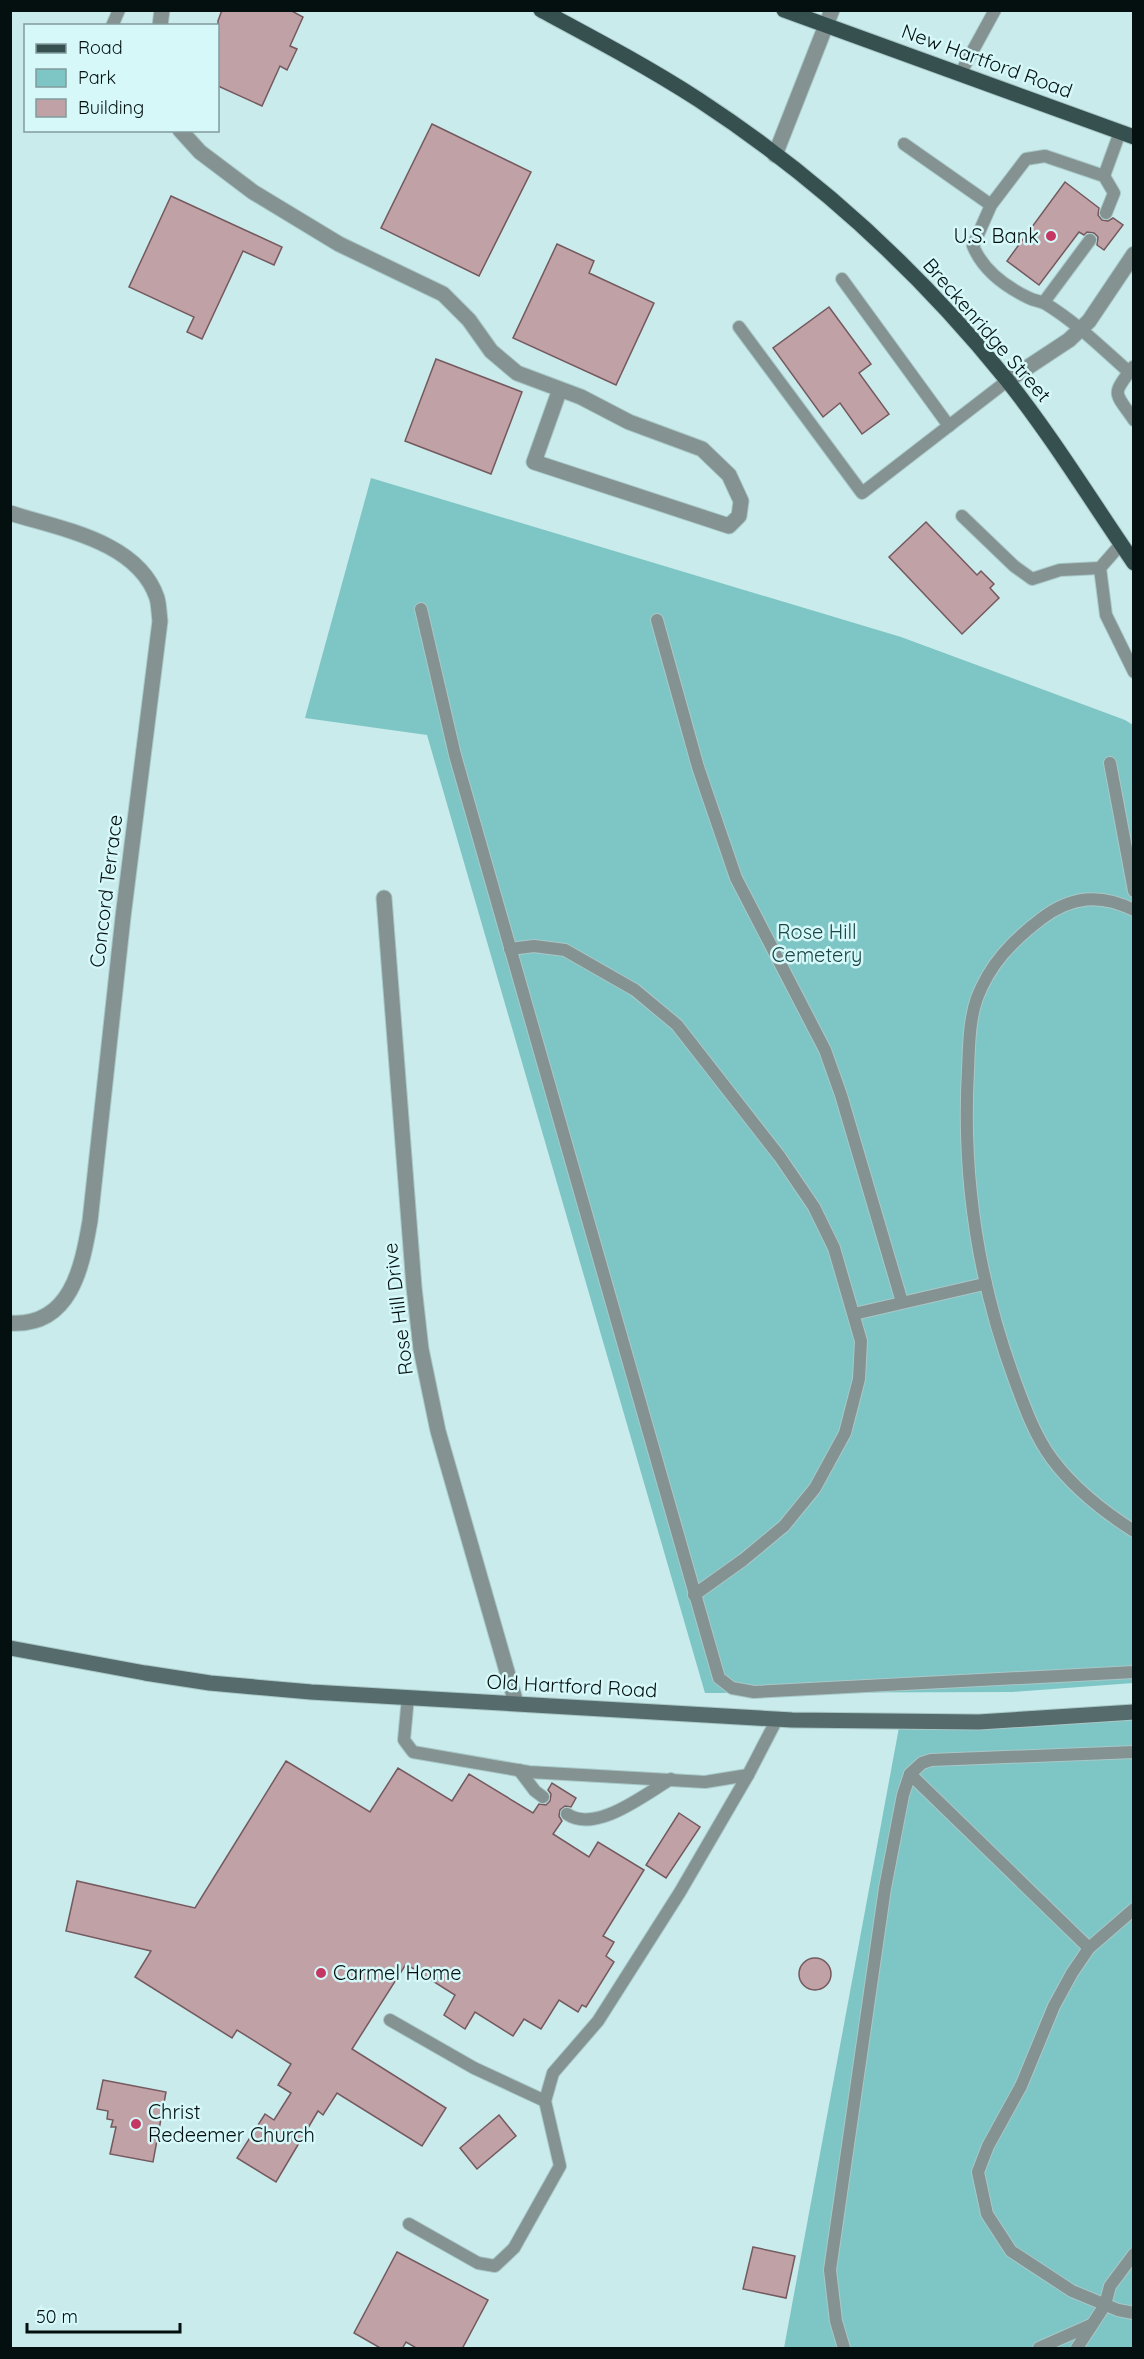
<svg xmlns="http://www.w3.org/2000/svg" width="1144" height="2359" font-family="Quicksand,sans-serif">
  <style>
    .green { fill: #7ec5c5 }
    .building { fill: #bfa1a6; stroke: #74595e; stroke-width: 1.5 }
    .lines { fill: none; stroke-linecap: round; stroke-linejoin: round }
    .lane-casing { stroke: #a9c8c8; stroke-width: 14 }
    .street-casing { stroke: #a9c8c8; stroke-width: 17 }
    .secondary-casing { stroke: #a9c8c8; stroke-width: 17 }
    .primary-casing { stroke: #a9c8c8; stroke-width: 17 }
    .lane { stroke: #849292; stroke-width: 12 }
    .street { stroke: #849292; stroke-width: 15 }
    .secondary { stroke: #566b6b; stroke-width: 15 }
    .primary { stroke: #365050; stroke-width: 15 }
    .poi-dot { fill: #c53763; stroke: #d6f8f9; stroke-width: 2 }
    .labels { text-anchor: middle; stroke-width: 5; stroke-linejoin: round; paint-order: stroke }
    .street-label { font-size: 20px; fill: #041010; stroke: #d6f8f9 }
    .poi-label { font-size: 20px; fill: #041010; stroke: #d6f8f9; text-anchor: start }
    .park-label { font-size: 20px; fill: #1a4747; stroke: #d6f8f9 }
  </style>
  <rect width="100%" height="100%" fill="#c9ebeb"/>
  <g class="green">
    <polygon points="371,478 901,637 1125,720 1133,725 1133,1683 1012,1692 705,1693 427,735 305,718"/>
    <polygon points="1133,1712 1133,2348 784,2348 900,1722"/>
  </g>
  <g class="building">
    <polygon points="222,10 290,10 303,17 290,46 297,49 287,70 280,66 262,106 218,86 218,21"/>
    <polygon points="432,124 531,172 479,276 381,228"/>
    <polygon points="1065,182 1099,208 1098,215 1102,220 1108,221 1113,218 1123,225 1104,250 1097,245 1098,237 1094,233 1087,232 1084,235 1079,232 1039,285 1007,261"/>
    <polygon points="171,196 282,247 274,265 243,251 202,339 187,332 194,317 129,287"/>
    <polygon points="557,244 594,261 589,273 654,303 616,385 513,338"/>
    <polygon points="829,307 871,364 859,373 889,414 862,434 840,403 823,417 773,348"/>
    <polygon points="436,359 522,392 491,474 405,441"/>
    <polygon points="926,522 977,575 981,571 994,584 990,588 999,598 962,634 889,557"/>
    <polygon points="286,1761 370,1812 398,1768 452,1801 469,1774 533,1813 539,1804 546,1805 550,1801 551,1794 548,1790 552,1783 576,1798 571,1807 565,1806 560,1810 559,1816 562,1821 553,1834 589,1857 598,1842 644,1870 603,1936 614,1942 606,1956 614,1962 586,2007 582,2005 578,2012 559,2000 541,2029 524,2019 513,2036 475,2012 465,2029 444,2015 455,1995 406,1964 352,2049 446,2108 422,2146 337,2093 323,2115 318,2111 276,2182 237,2158 265,2114 274,2120 291,2093 278,2085 291,2064 237,2030 232,2038 135,1977 151,1951 66,1931 77,1881 195,1908"/>
    <polygon points="679,1813 700,1827 666,1878 646,1865"/>
    <circle cx="815" cy="1974" r="16"/>
    <polygon points="103,2080 166,2092 153,2162 110,2154 116,2127 111,2127 113,2120 107,2119 108,2111 97,2109"/>
    <polygon points="499,2115 516,2136 477,2169 460,2148"/>
    <polygon points="753,2247 795,2256 786,2298 743,2289"/>
    <polygon points="397,2252 488,2300 462,2349 418,2349 406,2342 402,2349 382,2349 354,2333"/>
  </g>
  <g class="lines">
    <g class="lane-casing">
      <g id="lane">
        <polyline points="112,26 119,10"/>
        <polyline points="960,74 995,10"/>
        <polyline points="904,144 991,205"/>
        <polyline points="1104,176 1120,132"/>
        <path d="M1106,213L1114,193L1104,176L1045,156L1026,159L991,205L973,246C983,270 1006,287 1029,298C1035,301 1041,301 1046,304C1077,323 1103,349 1129,372"/>
        <polyline points="842,279 949,426"/>
        <polyline points="1044,302 1090,240"/>
        <polyline points="739,327 862,493 1007,381"/>
        <path d="M1133,367C1111,396 1114,391 1134,420"/>
        <polyline points="962,516 1014,566 1032,579 1060,570 1100,568"/>
        <polyline points="1121,544 1100,568 1106,615 1134,672"/>
        <polyline points="421,609 455,755 719,1678 732,1688 754,1692 1134,1672"/>
        <polyline points="657,620 698,767 736,878 825,1050 841,1095 902,1302"/>
        <polyline points="1110,763 1134,891"/>
        <path d="M1134,910C1100,893 1071,896 1041,919C1012,941 990,964 977,998C969,1020 969,1048 968,1070C962,1177 978,1281 1015,1381C1025,1408 1035,1436 1052,1459C1073,1487 1104,1512 1134,1531"/>
        <polyline points="510,949 534,946 565,950 635,990 677,1025 780,1157 814,1207 834,1248 861,1341 859,1379 845,1433 815,1488 784,1526 743,1560 694,1595"/>
        <polyline points="854,1314 984,1284"/>
        <polyline points="408,1697 404,1740 413,1752 529,1772 705,1782 748,1775 777,1719"/>
        <polyline points="519,1770 535,1791 543,1797"/>
        <path d="M567,1814C596,1834 645,1794 671,1779"/>
        <polyline points="1134,1909 1089,1948 1072,1973 1054,2006 1021,2086 988,2146 978,2172 987,2214 1011,2251 1072,2291 1118,2310 1134,2313"/>
        <polyline points="1089,1948 910,1774 922,1763 931,1760 1134,1752"/>
        <polyline points="390,2020 474,2068 545,2101"/>
        <polyline points="409,2224 478,2263 495,2266 514,2248 560,2166 545,2101 553,2073 598,2021 680,1892 748,1775"/>
        <polyline points="844,2348 836,2321 830,2270 885,1888 903,1795 910,1774"/>
        <polyline points="1039,2348 1091,2325"/>
        <polyline points="1077,2348 1105,2305 1110,2286 1134,2254"/>
      </g>
    </g>
    <g class="street-casing">
      <g id="street">
        <polyline points="160,26 162,10"/>
        <polyline points="180,130 200,152 253,192 339,244 443,294 469,320 491,351 517,373 581,397 629,422 702,449 729,475 741,501 739,516 729,526 534,462 560,389"/>
        <polyline points="775,155 832,10"/>
        <polyline points="1007,381 1069,340 1089,321 1134,254"/>
        <path d="M10,513C60,529 138,541 157,598C159,605 159,614 160,621L123,917L90,1221C82,1267 71,1327 10,1323"/>
        <polyline points="384,898 414,1287 421,1349 438,1431 516,1703"/>
      </g>
    </g>
    <g class="secondary-casing">
      <polyline id="secondary" points="10,1648 145,1673 210,1683 311,1692 792,1720 979,1722 1134,1712"/>
    </g>
    <g class="primary-casing">
      <g id="primary">
        <path d="M541,10C595,39 648,67 699,100C815,176 920,272 1007,380C1053,438 1092,502 1134,563"/>
        <polyline points="784,10 1134,137"/>
      </g>
    </g>
    <use href="#lane" class="lane"/>
    <use href="#street" class="street"/>
    <use href="#secondary" class="secondary"/>
    <use href="#primary" class="primary"/>
  </g>
  <g class="poi-dot">
    <circle cx="1051" cy="236" r="6"/>
    <circle cx="321" cy="1973" r="6"/>
    <circle cx="136" cy="2124" r="6"/>
  </g>
  <g class="labels">
    <g class="street-label">
      <text transform="translate(987 61) rotate(20)" y="7">New Hartford Road</text>
      <text transform="translate(987 330) rotate(49)" y="7">Breckenridge Street</text>
      <text transform="translate(106 891) rotate(-83)" y="7">Concord Terrace</text>
      <text transform="translate(398 1309) rotate(-97)" y="7">Rose Hill Drive</text>
      <text transform="translate(572 1686) rotate(3)" y="7">Old Hartford Road</text>
    </g>
    <g class="poi-label">
      <text x="1039" y="243" text-anchor="end">U.S. Bank</text>
      <text x="333" y="1980">Carmel Home</text>
      <text x="148" y="2119">Christ<tspan x="148" dy="23">Redeemer Church</tspan></text>
    </g>
    <g class="park-label">
      <text x="817" y="939">Rose Hill<tspan x="817" dy="23">Cemetery</tspan></text>
    </g>
  </g>
  <rect width="1144" height="2359" fill="none" stroke="#041010" stroke-width="24"/>
  <rect x="24" y="24" width="195" height="108" fill="#d6f8f9" stroke="#829b9c" stroke-width="1.5"/>
  <rect x="36" y="44" width="30" height="9" fill="#365050" stroke="#829b9c" stroke-width="1.5"/>
  <text x="78" y="54" font-size="18" fill="#041010">Road</text>
  <rect x="36" y="69" width="30" height="18" fill="#7ec5c5" stroke="#829b9c" stroke-width="1.5"/>
  <text x="78" y="84" font-size="18" fill="#041010">Park</text>
  <rect x="36" y="99" width="30" height="18" fill="#bfa1a6" stroke="#829b9c" stroke-width="1.5"/>
  <text x="78" y="114" font-size="18" fill="#041010">Building</text>
  <path d="M27 2323v9h153v-9" fill="none" stroke="#041010" stroke-width="3"/>
  <text x="36" y="2323" font-size="18" fill="#041010" stroke="#d6f8f9" stroke-width="4.5" paint-order="stroke">50 m</text>
</svg>
